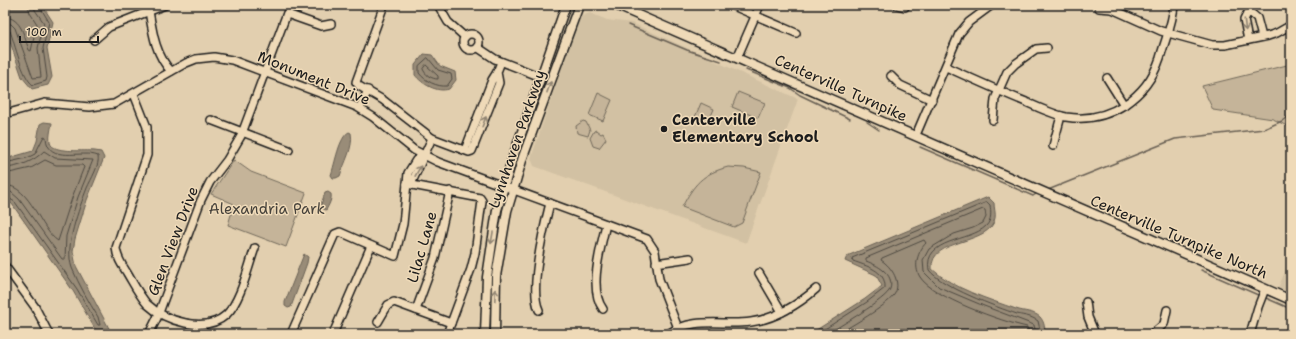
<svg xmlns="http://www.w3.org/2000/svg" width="1296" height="339" font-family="'Shantell Sans',sans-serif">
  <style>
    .built { fill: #d2c1a3 }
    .green { fill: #c5b499; stroke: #70685a }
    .water { fill: #998c78; stroke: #675f53 }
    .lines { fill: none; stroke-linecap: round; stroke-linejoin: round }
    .shore { stroke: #4e4941; stroke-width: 1 }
    .stream { stroke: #675f53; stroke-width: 1.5 }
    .minor-casing { stroke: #1c1c1c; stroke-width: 10 }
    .major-casing { stroke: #1c1c1c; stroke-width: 11 }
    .minor { stroke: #efdab8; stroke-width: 7 }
    .major { stroke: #efdab8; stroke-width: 8 }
    .oneway { stroke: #908472 }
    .poi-dot { fill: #1c1c1c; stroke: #efdab8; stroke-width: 1.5 }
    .labels { text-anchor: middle; stroke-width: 3; stroke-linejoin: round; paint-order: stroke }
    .street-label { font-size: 15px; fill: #1c1c1c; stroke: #efdab8 }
    .poi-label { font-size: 15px; font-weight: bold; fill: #1c1c1c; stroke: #efdab8; text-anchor: start }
    .park-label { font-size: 15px; fill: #46423b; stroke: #efdab8 }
  </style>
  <rect width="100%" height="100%" fill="#e2cfaf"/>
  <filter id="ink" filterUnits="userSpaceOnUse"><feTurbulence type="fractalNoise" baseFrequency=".025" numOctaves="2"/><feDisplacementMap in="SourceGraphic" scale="8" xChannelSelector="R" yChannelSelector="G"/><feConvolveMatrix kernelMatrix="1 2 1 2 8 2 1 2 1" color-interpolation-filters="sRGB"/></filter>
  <g filter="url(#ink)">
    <g class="built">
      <polygon points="590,13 607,20 632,23 798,99 746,243 534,166 531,158 578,20 582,16"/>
      <polygon points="1291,258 1291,293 1278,288"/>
    </g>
    <g class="green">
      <polygon points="1291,64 1291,128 1273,119 1213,110 1202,86"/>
      <polygon points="738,92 765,103 758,118 732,107"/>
      <polygon points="598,93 612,100 603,121 589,115"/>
      <polygon points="701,103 714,109 708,123 695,117"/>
      <polygon points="583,121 586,122 590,130 588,136 577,133 576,126"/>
      <polygon points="596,130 601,134 603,133 606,139 599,148 593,146 590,138 594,131"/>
      <polygon points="234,160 251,172 306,193 286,247 228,225 234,204 211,194"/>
      <path d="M728,167L744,168L761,172L742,223L734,227L682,207C694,184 702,174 728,167Z"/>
    </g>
    <g class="water">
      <polygon points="5,5 42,5 53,22 47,48 52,77 48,85 32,89 22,77 5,27"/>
      <path d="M424,54L432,55L440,66L455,72L456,80L449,89C437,93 422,84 415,75V65Z"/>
      <path d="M44,122L52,123C51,129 48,139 51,145C57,153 85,150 95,151L101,152L104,158L87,200L75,239L73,251L76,266L112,334H98L73,291L12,204L5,199V159L33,151L37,141L40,124Z"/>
      <path d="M349,132L351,133C354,147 344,163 340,176L336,178H333L331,175C335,164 339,137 349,132Z"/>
      <path d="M328,192L331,194C332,199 329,205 326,210L320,207L325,193Z"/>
      <path d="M988,197L994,203C994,208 996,214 995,218C991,246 929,237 932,269C954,289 988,299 1016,309C1024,312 1033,311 1040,317C1044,321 1046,330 1044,334H810L865,299L882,286L876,275L845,261L847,256Z"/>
      <polygon points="304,254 308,257 307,263 291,307 288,308 285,306 285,302"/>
    </g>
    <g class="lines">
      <g class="shore">
        <path d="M5,17C22,18 24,37 29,50L31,51L37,24L30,13L28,5"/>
        <polyline points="5,23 11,24 15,28 33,78 41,77 38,48 44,23 35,10 34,5"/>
        <path d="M5,28L10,31C15,44 22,77 33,85L46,81L47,77L43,48L49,22L39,5"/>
        <path d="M428,58L438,70L451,74L452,79L447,86C437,87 425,81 419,73V66Z"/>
        <path d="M426,65L438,76V79C432,79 425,75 423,69Z"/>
        <path d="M5,163L27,158L35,154L44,136L46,137C47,165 82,149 98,156C100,165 91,179 87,188C79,209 64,246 72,268C79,285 89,302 98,317L100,325H98L77,289L15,202L5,196"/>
        <path d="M5,168C20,167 34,161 44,151L55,158L93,160L78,197L66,236L65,259H62L19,199L11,192L5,191"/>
        <path d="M5,174L31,168L45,160L56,165H82L84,167L73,195L58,241C40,230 31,186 5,185"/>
        <path d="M817,334L867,302L885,288C886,270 866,266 853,261L852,258L987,202L990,205C991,212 992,220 986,226C970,242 923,238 929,270C942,287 996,307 1017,314C1025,316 1031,316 1038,321L1041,334"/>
        <path d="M827,334C838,327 887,299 890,289C895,274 877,265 866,261V258L983,209L985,210L986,217L983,223L973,228L954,234L929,249L923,260L924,272L939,287L984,306L1034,325L1036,334"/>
        <path d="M838,334C852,325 884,308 894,295C902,283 892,267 881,260L882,258L924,240L926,243C918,251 913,266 920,277C932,297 1003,322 1027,327L1030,334"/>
      </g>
      <g class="stream">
        <polyline points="628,25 687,50 721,61"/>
        <polyline points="746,70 790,88 800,95 850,119"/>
        <polyline points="867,122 879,130"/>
        <polyline points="920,147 1033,196 1036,194"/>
        <polyline points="1048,190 1175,139 1264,129 1282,121 1291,114"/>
        <polyline points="1201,270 1258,295"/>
        <polyline points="1266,298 1291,309"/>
      </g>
      <g class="minor-casing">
        <g id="minor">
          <path d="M148,5C152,27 154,54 171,71"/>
          <polyline points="384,5 356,82 359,86 383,100 432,138 469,152 472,151 499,83 497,72"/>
          <polyline points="438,5 448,22 465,37"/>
          <polyline points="731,5 796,33"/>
          <polyline points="897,5 905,7"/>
          <polyline points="1099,8 1112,9 1161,31 1212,45 1225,45 1268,36 1277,33 1291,25"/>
          <polyline points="287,14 321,26 331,24"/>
          <circle cx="471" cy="42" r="8"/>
          <polyline points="94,40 109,27 165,5"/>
          <polyline points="1248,40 1244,20 1247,14 1251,13 1257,18 1262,37"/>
          <polyline points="477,47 495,59 541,77"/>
          <polyline points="737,58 760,5"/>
          <path d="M946,67C973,79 999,91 1026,102C1039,108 1052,114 1066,117C1109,124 1147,97 1160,58C1165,40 1173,23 1174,5"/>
          <polyline points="891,76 900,85 932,100"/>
          <polyline points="1107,78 1124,105"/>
          <path d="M134,94L147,127V155L116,248C117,258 122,265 127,273C133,283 139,295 147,304C165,321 205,334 226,315C241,301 248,267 255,248"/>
          <polyline points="360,108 368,90"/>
          <polyline points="5,114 45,103 90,107 114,104 186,63 196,59 214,57 232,60 357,107 373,117 414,150 438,162 647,239 655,251 659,279 678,328"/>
          <polyline points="211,120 289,150"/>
          <polyline points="993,120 995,99 1007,72 1015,64 1036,49 1047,48"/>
          <polyline points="916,135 959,34 969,22 992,5"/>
          <polyline points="1053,146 1061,116"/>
          <polyline points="465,150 492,80 497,72 501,62"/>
          <polyline points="407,184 480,198 482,201 475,253 471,269 447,334"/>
          <polyline points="407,184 413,180 432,138"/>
          <polyline points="656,263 690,258"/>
          <polyline points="5,266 35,307 49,334"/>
          <polyline points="759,273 782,312"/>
          <polyline points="1086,302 1088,317 1095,334"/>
          <path d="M603,309C588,289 601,247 606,224"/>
          <polyline points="416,310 435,258 450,191"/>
          <path d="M539,310C529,289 544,227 550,203"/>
          <polyline points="378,322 388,305 394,302 451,323"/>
          <polyline points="149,334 157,318 201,200 210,182 227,160 241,136 290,5"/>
          <polyline points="291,334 335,234 340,232 395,256 403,224 408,173 416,160 423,155"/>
          <polyline points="333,334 371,246"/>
          <path d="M668,334C694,316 723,326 751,322C775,319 799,304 816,289"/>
          <polyline points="1152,334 1164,324 1167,310"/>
          <polyline points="1250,334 1258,307 1265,289"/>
        </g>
      </g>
      <g class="major-casing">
        <g id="major">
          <polyline points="615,5 1291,300"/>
          <polyline points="485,334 487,277 497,210 511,163 566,5"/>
          <polyline points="495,334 496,276 507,211 523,157 579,5"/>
        </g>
      </g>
      <use href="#minor" class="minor"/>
      <use href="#major" class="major"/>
    </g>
    <defs><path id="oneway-shaft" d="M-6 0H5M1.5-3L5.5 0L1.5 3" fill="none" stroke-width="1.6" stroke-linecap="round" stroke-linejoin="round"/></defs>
    <g class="oneway">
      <use href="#oneway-shaft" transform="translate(1245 25) rotate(83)"/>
      <use href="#oneway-shaft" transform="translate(549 87) rotate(-70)"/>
      <use href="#oneway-shaft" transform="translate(484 122) rotate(-69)"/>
      <use href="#oneway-shaft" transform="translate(418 171) rotate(-61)"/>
      <use href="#oneway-shaft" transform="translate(492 238) rotate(100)"/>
      <use href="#oneway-shaft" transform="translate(495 295) rotate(-88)"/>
    </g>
  </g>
  <circle class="poi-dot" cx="664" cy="129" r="4"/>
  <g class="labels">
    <g class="street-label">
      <text transform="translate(314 78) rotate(22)" y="5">Monument Drive</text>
      <text transform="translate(841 88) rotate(24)" y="5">Centerville Turnpike</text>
      <text transform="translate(517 139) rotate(-71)" y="5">Lynnhaven Parkway</text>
      <text transform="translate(1179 237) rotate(23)" y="5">Centerville Turnpike North</text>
      <text transform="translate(173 241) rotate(-69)" y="5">Glen View Drive</text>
      <text transform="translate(422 247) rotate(-74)" y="5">Lilac Lane</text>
    </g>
    <g class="poi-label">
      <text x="672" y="125">Centerville<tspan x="672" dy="17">Elementary School</tspan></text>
    </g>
    <g class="park-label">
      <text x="267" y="214">Alexandria Park</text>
    </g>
  </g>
  <rect width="1296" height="339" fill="none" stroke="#efdab8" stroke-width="20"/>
  <rect x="10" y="10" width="1276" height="319" fill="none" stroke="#1c1c1c" stroke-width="1.5" filter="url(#ink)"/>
  <path d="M20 36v6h78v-6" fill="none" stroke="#1c1c1c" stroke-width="2"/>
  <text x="26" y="36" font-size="12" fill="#1c1c1c" stroke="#efdab8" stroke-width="3" paint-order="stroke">100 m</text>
</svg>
